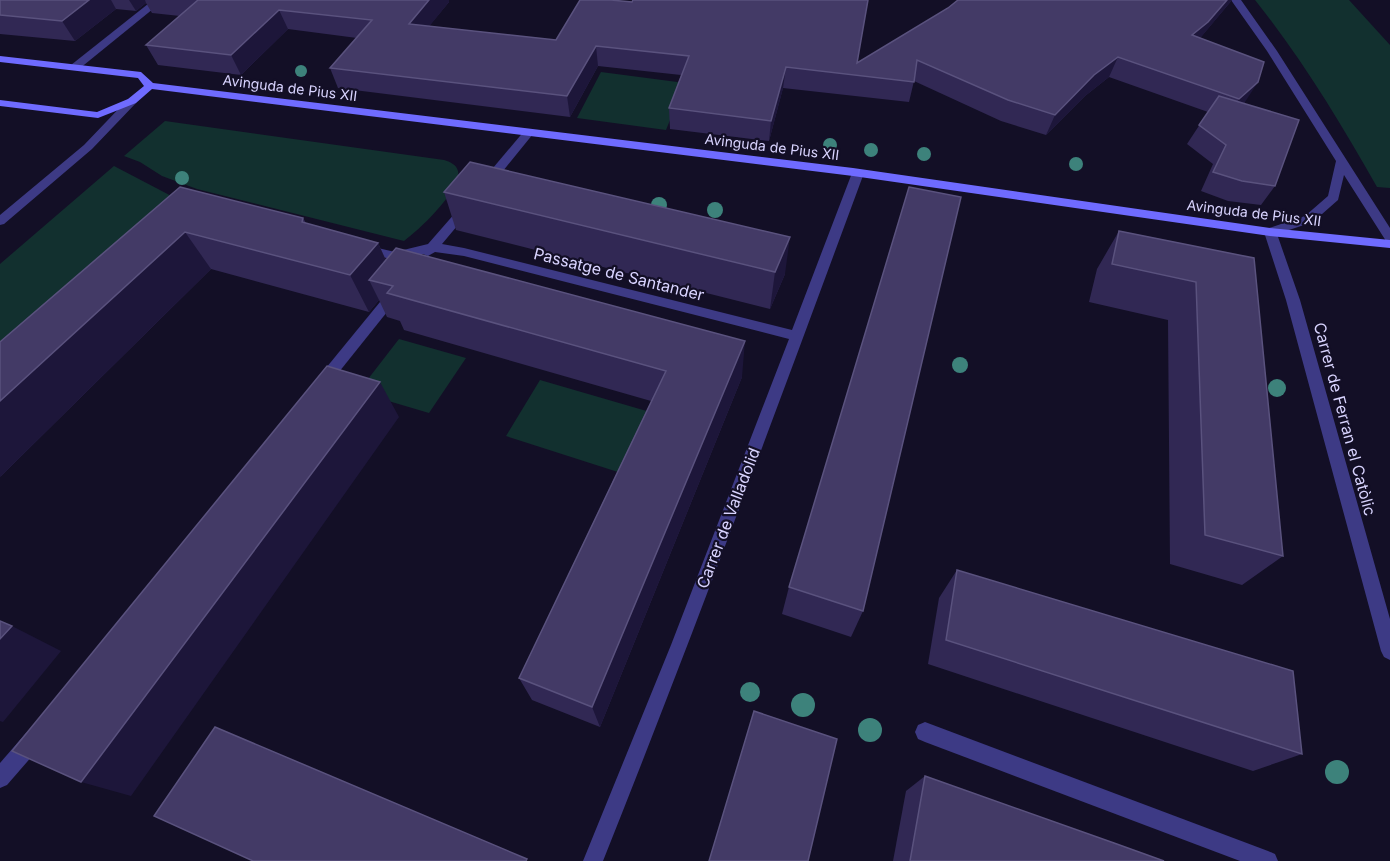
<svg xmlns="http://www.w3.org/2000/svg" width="1390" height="861" font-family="Inter,sans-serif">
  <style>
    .green { fill: #12302f }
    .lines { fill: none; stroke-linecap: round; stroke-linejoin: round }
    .lane { fill: #3d3a85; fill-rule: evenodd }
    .street { fill: #3d3a85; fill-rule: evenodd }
    .secondary { fill: #6f6bff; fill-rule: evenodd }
    .tree { fill: #3d827b }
    .wall { fill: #312854 }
    .shaded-wall { fill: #1d163a }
    .building { fill: #433a66; stroke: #5a527e; stroke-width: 1.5 }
    .labels { text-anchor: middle; stroke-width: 4.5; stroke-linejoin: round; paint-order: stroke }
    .far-street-label { font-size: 14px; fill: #d9d4ff; stroke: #130f26 }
    .street-label { font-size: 16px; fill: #d9d4ff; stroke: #130f26 }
  </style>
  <rect width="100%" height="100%" fill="#130f26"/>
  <g class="green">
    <path d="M1255,0H1349L1390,45V188L1377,187C1340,122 1302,59 1255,0Z"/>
    <polygon points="601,72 685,83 666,130 577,118"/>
    <path d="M165,121L444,160C450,162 456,164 458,171C462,190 418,231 404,241L197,189L162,176L140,162L124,156Z"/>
    <polygon points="114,166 179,200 0,357 0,264"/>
    <polygon points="399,339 466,358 429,413 358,392"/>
    <polygon points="540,380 650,412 621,473 506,436"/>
  </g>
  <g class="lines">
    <polygon class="lane" points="925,722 1268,851 1275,854 1278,861 1240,861 925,742 918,739 915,732 918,725"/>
    <g class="street">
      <polygon points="153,0 164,0 79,69 71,69 71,65"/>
      <polygon points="1231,0 1241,0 1277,51 1390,228 1390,242 1386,241 1344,175 1338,200 1313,222 1277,234 1300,300 1390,619 1390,660 1384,657 1381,651 1286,300 1264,232 1266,229 1305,216 1328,196 1336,161 1267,51"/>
      <polygon points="132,98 136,99 136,103 92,149 4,224 0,225 0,215 84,145 128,99"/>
      <polygon points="529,129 534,132 533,134 490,187 482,187 482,181 525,130"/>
      <path d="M858,169L864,173C779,403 694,633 603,861H583L671,645L789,339L464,256L435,252L428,256L423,254L395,260L361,252L359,249L365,245L395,252L428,244L463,204L467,203L473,207L442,244L464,248L792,330L852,173Z"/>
      <polygon points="394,289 401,294 399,297 327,387 317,387 315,383 317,379 389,291"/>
      <polygon points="33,730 40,733 43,740 40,747 7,785 0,788 0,763 26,733"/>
    </g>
    <polygon class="secondary" points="0,56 141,72 153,83 853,168 1270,228 1390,240 1390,248 1270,236 853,176 152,89 136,103 98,118 0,106 0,100 97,112 128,99 144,86 138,78 0,62"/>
  </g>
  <g class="tree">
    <circle cx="301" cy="71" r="6"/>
    <circle cx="830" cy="145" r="7"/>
    <circle cx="871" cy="150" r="7"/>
    <circle cx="924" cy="154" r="7"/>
    <circle cx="1076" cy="164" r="7"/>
    <circle cx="182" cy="178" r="7"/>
    <circle cx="659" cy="205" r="8"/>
    <circle cx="715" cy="210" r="8"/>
    <circle cx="960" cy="365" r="8"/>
    <circle cx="1277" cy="388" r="9"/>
    <circle cx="750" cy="692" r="10"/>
    <circle cx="803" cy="705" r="12"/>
    <circle cx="870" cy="730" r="12"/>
    <circle cx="1337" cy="772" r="12"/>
  </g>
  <g class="wall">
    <polygon points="0,0 449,0 449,2 429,26 556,40 857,63 948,8 958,0 1232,0 1200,38 1245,102 1244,103 1275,186 1261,205 1228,201 1201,191 1213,164 1187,144 1208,112 1109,77 1085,96 1046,135 1001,121 914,81 909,102 783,88 769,141 670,129 669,108 681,75 598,66 570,117 338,88 330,68 357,38 288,29 241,75 158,65 146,45 180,16 152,13 146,3 136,11 116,9 75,41 0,34"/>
    <polygon points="180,187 303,218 306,223 378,243 386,260 742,377 600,727 532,700 519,678 651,401 404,330 400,321 387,317 379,300 369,312 211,269 0,477"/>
    <polygon points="444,192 785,274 770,309 456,230"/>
    <polygon points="1119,231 1254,258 1283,556 1242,585 1170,564 1168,320 1089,302 1097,269"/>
    <polygon points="957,570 1302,754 1253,771 928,664 939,598"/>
    <polygon points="789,587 863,611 851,637 782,614"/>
    <polygon points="925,776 1164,861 893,861 906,791"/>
  </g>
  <g class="shaded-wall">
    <polygon points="89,0 111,0 116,9 75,41 62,21"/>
    <polygon points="129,0 145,0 146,3 136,11"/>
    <polygon points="429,0 449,0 449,2 415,44 409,24"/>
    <polygon points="1227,0 1232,0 1197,42 1192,35"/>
    <polygon points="279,10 288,29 241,75 231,55"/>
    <polygon points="596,46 598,66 570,117 567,96"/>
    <polygon points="1118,57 1109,77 1085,96 1046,135 1055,115 1094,75"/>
    <polygon points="786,67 783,88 769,141 771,121"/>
    <polygon points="1258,82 1245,102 1226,119 1239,99"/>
    <polygon points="185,232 211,269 0,477 0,401"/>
    <polygon points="790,237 785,274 770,309 775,272"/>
    <polygon points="378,243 395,281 369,280 379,300 369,312 350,275"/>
    <polygon points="745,341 742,377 600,727 592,707"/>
    <polygon points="380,382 399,417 131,796 81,782"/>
    <polygon points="12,626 61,651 3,722 0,721 0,639"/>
  </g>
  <g class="building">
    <polygon points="0,0 89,0 62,21 0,15"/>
    <polygon points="198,0 429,0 409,24 556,40 580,0 611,0 632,2 633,0 868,0 857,63 948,8 958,0 1227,0 1208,22 1192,35 1264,62 1258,82 1239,99 1118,57 1094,75 1055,115 1008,100 917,60 914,82 786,67 771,121 669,108 689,56 596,46 567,96 330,68 372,20 279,10 231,55 146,45"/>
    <polygon points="1219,96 1299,120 1275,186 1242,181 1213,172 1226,145 1199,125"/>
    <polygon points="470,162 790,237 775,272 444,192"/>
    <polygon points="180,187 303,218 302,222 378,243 350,275 185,232 0,401 0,342"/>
    <polygon points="909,187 961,197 863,611 789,587"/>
    <polygon points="1119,231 1254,258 1283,556 1205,535 1196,282 1112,264"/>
    <polygon points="396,248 745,341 592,707 519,678 666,371 387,293 393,286 369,280"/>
    <polygon points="327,366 380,382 81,782 12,751"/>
    <polygon points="957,570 1293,671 1302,754 946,640"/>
    <polygon points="0,621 12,626 0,639"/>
    <polygon points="754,711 837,739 808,861 709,861"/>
    <polygon points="215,727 527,859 526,861 253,861 154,816"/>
    <polygon points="925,776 1114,843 1164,861 910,861"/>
  </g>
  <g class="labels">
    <g class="far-street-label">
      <text transform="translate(290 88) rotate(7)" y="5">Avinguda de Pius XII</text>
      <text transform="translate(772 147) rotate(7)" y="5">Avinguda de Pius XII</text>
      <text transform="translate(1254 213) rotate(7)" y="5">Avinguda de Pius XII</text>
    </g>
    <g class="street-label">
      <text transform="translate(619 274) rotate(14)" y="6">Passatge de Santander</text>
      <text transform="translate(1345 419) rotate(75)" y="6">Carrer de Ferran el Catòlic</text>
      <text transform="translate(728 518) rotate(-69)" y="6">Carrer de Valladolid</text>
    </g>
  </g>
</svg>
